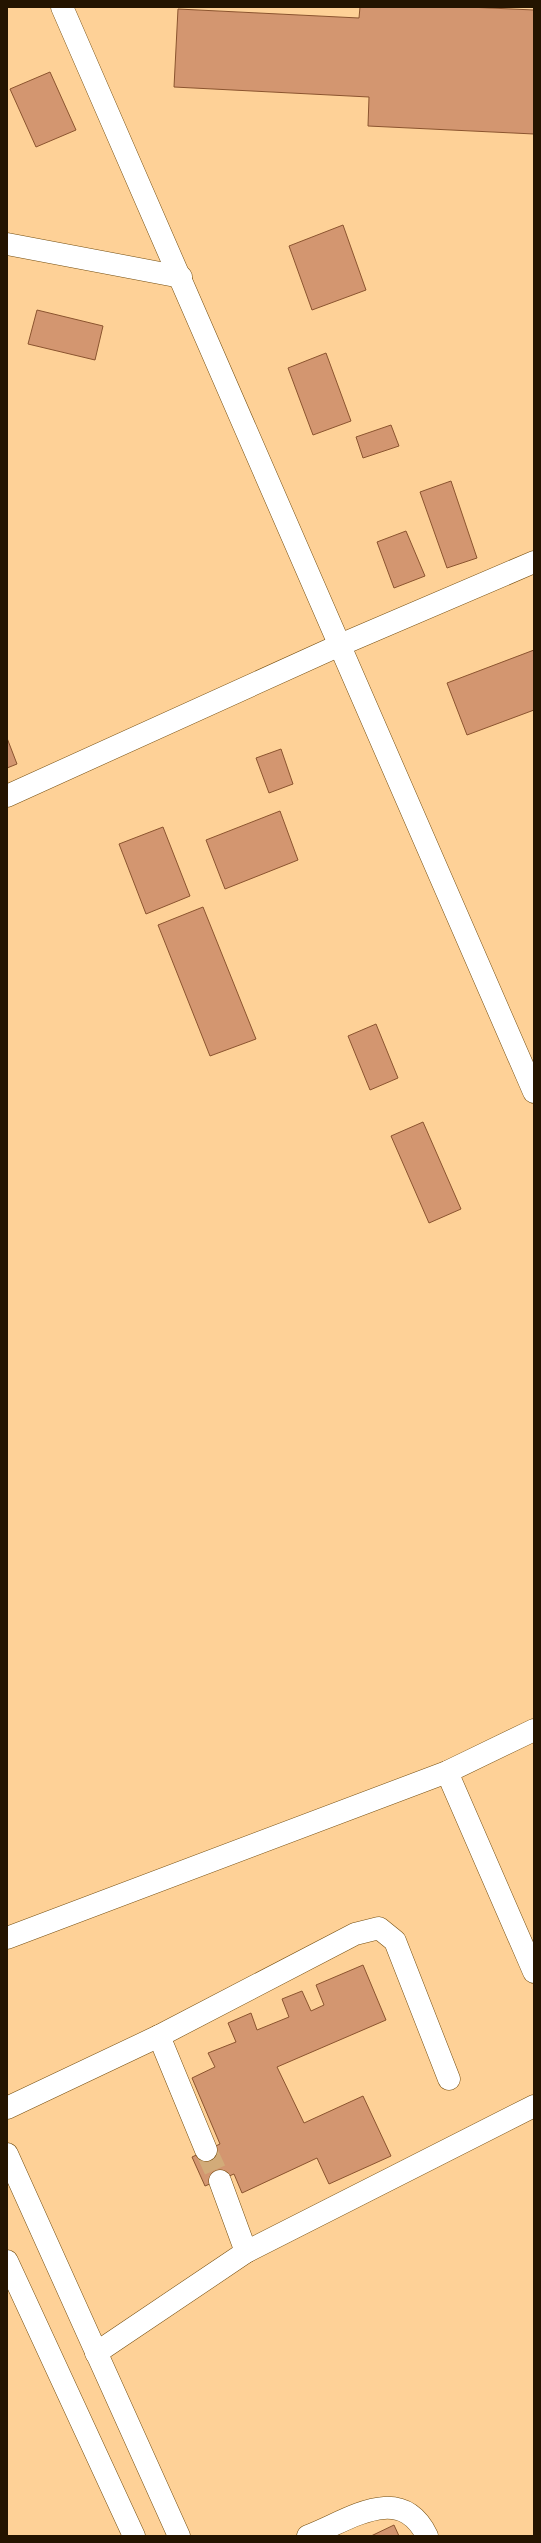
<svg xmlns="http://www.w3.org/2000/svg" width="541" height="2543" font-family="'Playfair Display',serif">
  <style>
    .building { fill: #d39670; stroke: #8b542f }
    .lines { fill: none; stroke-linecap: round; stroke-linejoin: round }
    .minor-tunnel { stroke: #d2ab79; stroke-width: 22; stroke-dasharray: 22 11; stroke-linecap: butt }
    .minor-casing { stroke: #754e0f; stroke-width: 23 }
    .minor { stroke: #fff; stroke-width: 22 }
  </style>
  <rect width="100%" height="100%" fill="#fed197"/>
  <g class="building">
    <polygon points="360,7 468,7 534,10 534,134 368,126 369,97 174,87 178,9 359,18"/>
    <polygon points="50,72 76,130 36,147 10,89"/>
    <polygon points="343,225 366,290 312,310 289,246"/>
    <polygon points="37,310 103,326 95,360 28,344"/>
    <polygon points="326,353 351,421 313,435 288,368"/>
    <polygon points="391,425 399,446 363,458 356,437"/>
    <polygon points="451,481 477,558 447,568 420,492"/>
    <polygon points="406,531 425,576 394,588 377,542"/>
    <polygon points="534,650 534,710 467,735 447,683"/>
    <polygon points="7,738 17,764 7,768"/>
    <polygon points="281,749 293,784 269,793 256,758"/>
    <polygon points="280,811 298,860 225,889 206,840"/>
    <polygon points="163,827 190,896 146,914 119,844"/>
    <polygon points="203,907 256,1039 210,1056 158,925"/>
    <polygon points="376,1024 398,1078 370,1090 348,1036"/>
    <polygon points="423,1122 461,1209 429,1223 391,1136"/>
    <polygon points="363,1965 386,2020 277,2067 304,2123 363,2096 391,2156 329,2184 317,2158 242,2193 234,2174 205,2186 192,2157 220,2144 192,2078 215,2067 208,2053 236,2042 228,2023 251,2013 257,2030 289,2017 282,1999 302,1991 311,2011 324,2005 316,1985"/>
    <polygon points="394,2525 399,2536 371,2536"/>
  </g>
  <g class="lines">
    <polyline class="minor-tunnel" points="206,2150 220,2181"/>
    <g class="minor-casing">
      <g id="minor">
        <polyline points="62,7 534,1092"/>
        <polyline points="7,244 181,277"/>
        <polyline points="7,796 340,645 534,562"/>
        <polyline points="447,1772 534,1972"/>
        <polyline points="7,1938 447,1772 534,1730"/>
        <polyline points="159,2036 206,2150"/>
        <polyline points="7,2108 159,2036 355,1934 379,1928 395,1941 449,2079"/>
        <polyline points="7,2154 179,2536"/>
        <polyline points="220,2181 246,2252"/>
        <polyline points="7,2261 134,2536"/>
        <polyline points="96,2353 246,2252 534,2106"/>
        <path d="M308,2536C348,2521 400,2481 427,2536"/>
      </g>
    </g>
    <use href="#minor" class="minor"/>
  </g>
  <rect width="541" height="2543" fill="none" stroke="#241400" stroke-width="16"/>
</svg>
